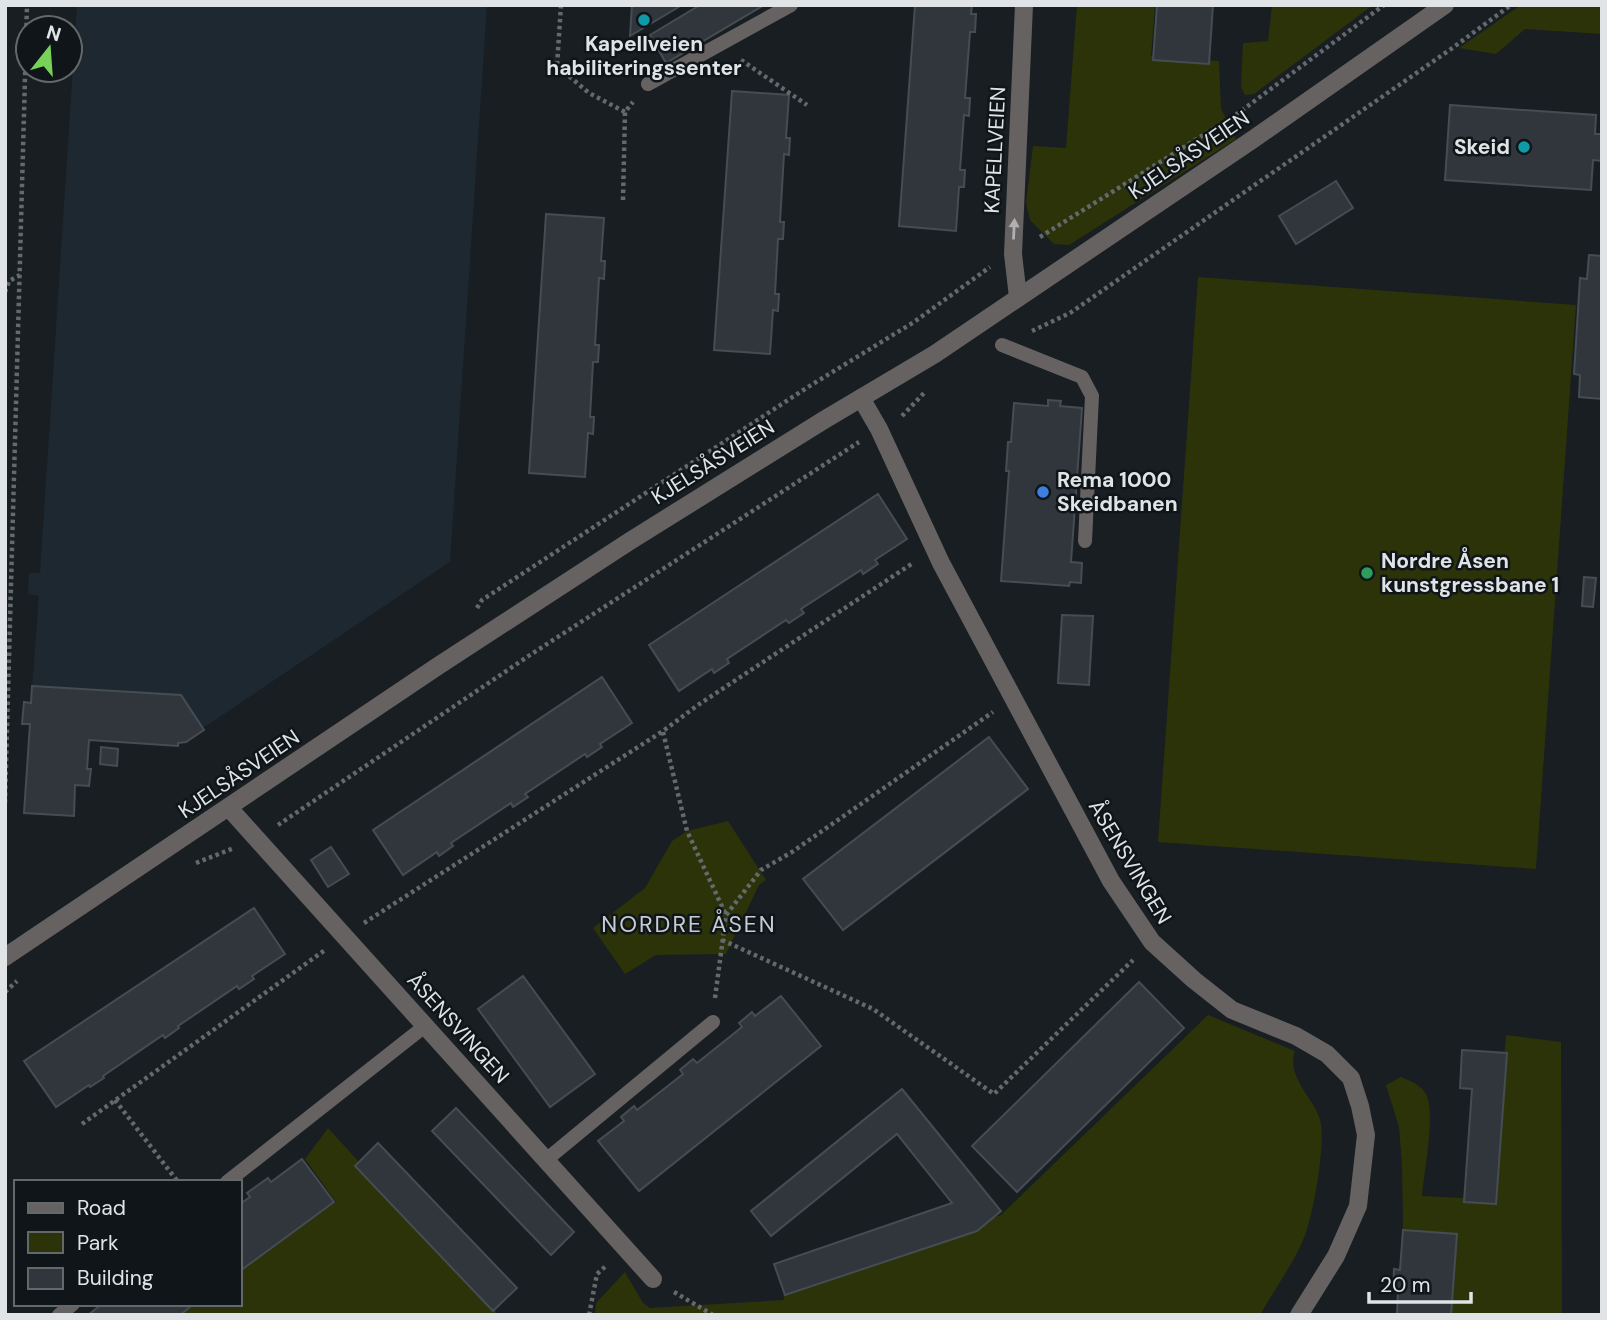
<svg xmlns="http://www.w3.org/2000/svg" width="1607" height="1320" font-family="'DM Sans',sans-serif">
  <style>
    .built { fill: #1d2830 }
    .green { fill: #2c3309 }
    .building { fill: #30363b; stroke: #464d52; stroke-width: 2 }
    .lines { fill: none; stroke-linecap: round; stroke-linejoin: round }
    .path { stroke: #63696c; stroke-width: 4.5; stroke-dasharray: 3.5 3.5; stroke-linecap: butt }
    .service { stroke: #666262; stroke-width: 14 }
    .minor { stroke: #666262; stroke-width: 18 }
    .tertiary { stroke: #666262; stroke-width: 18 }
    .oneway { fill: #afb0b2 }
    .culture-dot { fill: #0f9aa8; stroke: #0f1519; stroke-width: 2.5 }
    .shop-dot { fill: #3f7fe0; stroke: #0f1519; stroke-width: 2.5 }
    .leisure-dot { fill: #2e9e5b; stroke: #0f1519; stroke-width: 2.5 }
    .labels { text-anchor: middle; stroke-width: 5; stroke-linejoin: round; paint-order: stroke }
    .poi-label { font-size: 21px; font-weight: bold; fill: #e0e4e7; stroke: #0f1519; text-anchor: start }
    .street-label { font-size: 21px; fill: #e0e4e7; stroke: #0f1519 }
    .neighbourhood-label { font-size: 23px; letter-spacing: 2px; fill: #c5cdd3; stroke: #0f1519 }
  </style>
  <rect width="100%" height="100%" fill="#181e22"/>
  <polygon class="built" points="77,5 487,5 450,562 203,728 181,695 32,686 39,596 28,594 29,573 40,573"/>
  <g class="green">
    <polygon points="1077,5 1155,5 1151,56 1219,61 1221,109 1236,139 1069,245 1054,244 1030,220 1026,203 1033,146 1066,148"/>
    <polygon points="1272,5 1373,5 1254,94 1245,95 1241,87 1243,43 1268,41"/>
    <polygon points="1521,5 1602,5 1602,34 1525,29 1496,54 1459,48"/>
    <polygon points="1198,277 1576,305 1536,869 1158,842"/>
    <polygon points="728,821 766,880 759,885 726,954 656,955 625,974 593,928 645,888 672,841 687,831"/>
    <path d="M1208,1015L1295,1051C1285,1078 1318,1101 1321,1124C1325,1147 1313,1219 1303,1240C1292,1266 1274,1290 1260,1315H595L596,1303L625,1272L643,1303L650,1308L784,1300L783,1293L1001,1215Z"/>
    <path d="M1506,1035L1561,1042L1562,1315H1396L1403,1222L1402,1165L1399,1127L1386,1085L1401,1077C1411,1081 1423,1086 1427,1096C1435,1118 1424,1172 1422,1196L1462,1198L1492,1203Z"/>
    <polygon points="328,1128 499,1315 182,1315 196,1304 240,1304 240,1272 336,1202 305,1159"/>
  </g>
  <g class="building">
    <polygon points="632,5 682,5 630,36"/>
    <polygon points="700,5 764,5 666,63 650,35"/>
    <polygon points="915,5 972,5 971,14 976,14 975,32 970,32 965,98 970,98 969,116 964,115 960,170 965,170 964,187 959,187 956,231 899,226"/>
    <polygon points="1157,5 1213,5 1209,64 1153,60"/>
    <polygon points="732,91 789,95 786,138 790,138 789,155 784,154 780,222 784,222 783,239 778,239 775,294 779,294 778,311 773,310 770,354 714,350"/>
    <polygon points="1450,105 1596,115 1595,134 1602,134 1602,161 1593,160 1591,190 1445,180"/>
    <polygon points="1336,181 1353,208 1296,244 1279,216"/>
    <polygon points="546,214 604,218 601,261 605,261 604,279 599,278 595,345 599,345 598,362 593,362 590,417 594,417 593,434 588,433 585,477 529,473"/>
    <polygon points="1589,255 1602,256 1602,399 1579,397 1580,375 1574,374 1580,278 1587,279"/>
    <polygon points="1048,400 1061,401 1060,406 1082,408 1071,562 1082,563 1081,583 1070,582 1069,586 1001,581 1009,471 1006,471 1008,442 1011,442 1014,403 1048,406"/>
    <polygon points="878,494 907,539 875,560 878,564 863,574 861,570 801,609 804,613 789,623 786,620 727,659 729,663 714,673 712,669 679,691 649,645"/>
    <polygon points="1584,577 1596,578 1593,607 1582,606"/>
    <polygon points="1062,615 1093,616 1089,685 1058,683"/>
    <polygon points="602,677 632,723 600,744 602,747 587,757 585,754 525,794 528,797 513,807 511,803 451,843 453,846 439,856 437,852 403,875 373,830"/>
    <polygon points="32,686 181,695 204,730 186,742 178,743 178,746 89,740 87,769 91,769 89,786 75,785 74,816 24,813 30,724 22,724 24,702 31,703"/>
    <polygon points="989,737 1028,789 843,930 803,879"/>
    <polygon points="101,747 118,749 117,766 100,764"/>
    <polygon points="331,847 349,874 328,887 311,860"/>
    <polygon points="254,908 285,954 252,976 254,979 239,989 237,986 178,1026 179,1028 165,1038 163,1035 103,1076 104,1078 90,1087 89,1085 56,1107 24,1061"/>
    <polygon points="523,976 595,1074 550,1107 478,1009"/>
    <polygon points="1139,982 1184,1028 1017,1192 972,1146"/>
    <polygon points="781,996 821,1046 639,1191 598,1141 624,1121 621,1117 634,1106 637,1110 683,1074 680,1070 693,1059 697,1063 742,1027 739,1023 752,1012 755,1016"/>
    <polygon points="1462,1050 1507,1053 1496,1204 1464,1202 1472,1089 1460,1088"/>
    <polygon points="902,1089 1001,1211 977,1231 785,1295 774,1264 952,1203 897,1134 771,1236 751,1211"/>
    <polygon points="456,1108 574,1232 551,1255 432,1131"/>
    <polygon points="378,1143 517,1288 493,1311 355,1166"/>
    <polygon points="302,1159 334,1202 240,1271 240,1204 250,1197 247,1193 268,1178 271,1182"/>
    <polygon points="1403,1230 1457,1234 1451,1315 1397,1315 1398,1291 1393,1291 1394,1269 1400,1270"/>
    <polygon points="102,1304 194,1304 180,1315 88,1315"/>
  </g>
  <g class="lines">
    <g class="path">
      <polyline points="561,5 557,66 589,93 625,112"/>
      <polyline points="741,60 807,105"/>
      <polyline points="623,200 625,112 633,102"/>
      <polyline points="1040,237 1237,114 1384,5"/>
      <polyline points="5,292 9,281 20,275"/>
      <polyline points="1032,331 1070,313 1451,49 1511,5"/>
      <polyline points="902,416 925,392"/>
      <polyline points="477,608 482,600 808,387 914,322 990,267"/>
      <polyline points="663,732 687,831 726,915"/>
      <polyline points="5,803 27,5"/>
      <polyline points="278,825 530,655 859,442"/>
      <polyline points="196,863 234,848"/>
      <polyline points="364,923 663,731 698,705 913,563"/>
      <polyline points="722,940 873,1009 994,1094 1133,960"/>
      <polyline points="5,992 17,981"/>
      <polyline points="715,998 726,915 761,870 792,852 993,712"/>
      <polyline points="115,1100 178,1182"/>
      <polyline points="82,1124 325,950"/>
      <polyline points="674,1292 713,1315"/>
      <polyline points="589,1315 597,1274 607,1265"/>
    </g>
    <g class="service">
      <polyline points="648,84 791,5"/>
      <polyline points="1002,345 1082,377 1092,396 1085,541"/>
      <polyline points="546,1160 713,1022"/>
      <polyline points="227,1182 425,1026"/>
      <polyline points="59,1315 73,1304"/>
    </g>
    <g class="minor">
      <polyline points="1018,297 1013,254 1024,5"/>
      <polyline points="861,398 879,429 941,563 1111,881 1152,942 1194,980 1232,1010 1296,1036 1327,1054 1351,1078 1360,1106 1366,1135 1358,1206 1336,1256 1299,1315"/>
      <polyline points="229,808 653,1279"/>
    </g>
    <polyline class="tertiary" points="5,957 438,666 630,541 824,420 935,354 1252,140 1445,5"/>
  </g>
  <defs><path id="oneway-solid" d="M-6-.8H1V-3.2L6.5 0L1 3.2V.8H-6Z" transform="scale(1.75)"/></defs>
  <use class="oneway" href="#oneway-solid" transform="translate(1014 229) rotate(-87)"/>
  <g class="culture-dot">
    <circle cx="644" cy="20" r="7"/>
    <circle cx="1524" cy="147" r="7"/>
  </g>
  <circle class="shop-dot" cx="1043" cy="492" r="7"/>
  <circle class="leisure-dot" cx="1367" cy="573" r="7"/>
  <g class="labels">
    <g class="poi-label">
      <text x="644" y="51" text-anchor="middle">Kapellveien<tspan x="644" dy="24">habiliteringssenter</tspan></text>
      <text x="1510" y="154" text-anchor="end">Skeid</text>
      <text x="1057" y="487">Rema 1000<tspan x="1057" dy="24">Skeidbanen</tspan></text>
      <text x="1381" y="568">Nordre Åsen<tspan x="1381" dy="24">kunstgressbane 1</tspan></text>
    </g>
    <g class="street-label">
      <text transform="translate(995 150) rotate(-87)" y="7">KAPELLVEIEN</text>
      <text transform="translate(1189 155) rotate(-34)" y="7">KJELSÅSVEIEN</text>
      <text transform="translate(713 462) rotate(-32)" y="7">KJELSÅSVEIEN</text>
      <text transform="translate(239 774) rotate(-34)" y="7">KJELSÅSVEIEN</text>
      <text transform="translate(1130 862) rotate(59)" y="7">ÅSENSVINGEN</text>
      <text transform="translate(458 1028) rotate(48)" y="7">ÅSENSVINGEN</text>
    </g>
    <g class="neighbourhood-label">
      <text x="689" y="932">NORDRE ÅSEN</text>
    </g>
  </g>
  <rect width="1607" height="1320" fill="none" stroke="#e0e4e7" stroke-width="14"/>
  <rect x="14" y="1180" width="228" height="126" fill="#0f1519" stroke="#63686b" stroke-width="2"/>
  <rect x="28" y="1203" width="35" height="10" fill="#666262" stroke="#63686b" stroke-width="2"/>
  <text x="77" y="1215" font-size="21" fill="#e0e4e7">Road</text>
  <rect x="28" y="1232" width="35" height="21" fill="#2c3309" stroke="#63686b" stroke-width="2"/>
  <text x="77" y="1250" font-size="21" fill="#e0e4e7">Park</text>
  <rect x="28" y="1268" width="35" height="21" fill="#30363b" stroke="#63686b" stroke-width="2"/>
  <text x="77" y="1285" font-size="21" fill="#e0e4e7">Building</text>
  <g transform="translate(49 49) rotate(17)"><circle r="33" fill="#0f1519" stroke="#63686b" stroke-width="2"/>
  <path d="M0-5L12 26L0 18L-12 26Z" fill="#78d158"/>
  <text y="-10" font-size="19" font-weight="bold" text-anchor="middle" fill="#e0e4e7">N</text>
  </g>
  <path d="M1369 1292v10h102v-10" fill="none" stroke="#e0e4e7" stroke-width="3.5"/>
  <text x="1380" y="1292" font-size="21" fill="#e0e4e7" stroke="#0f1519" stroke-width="5" paint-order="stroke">20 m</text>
</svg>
